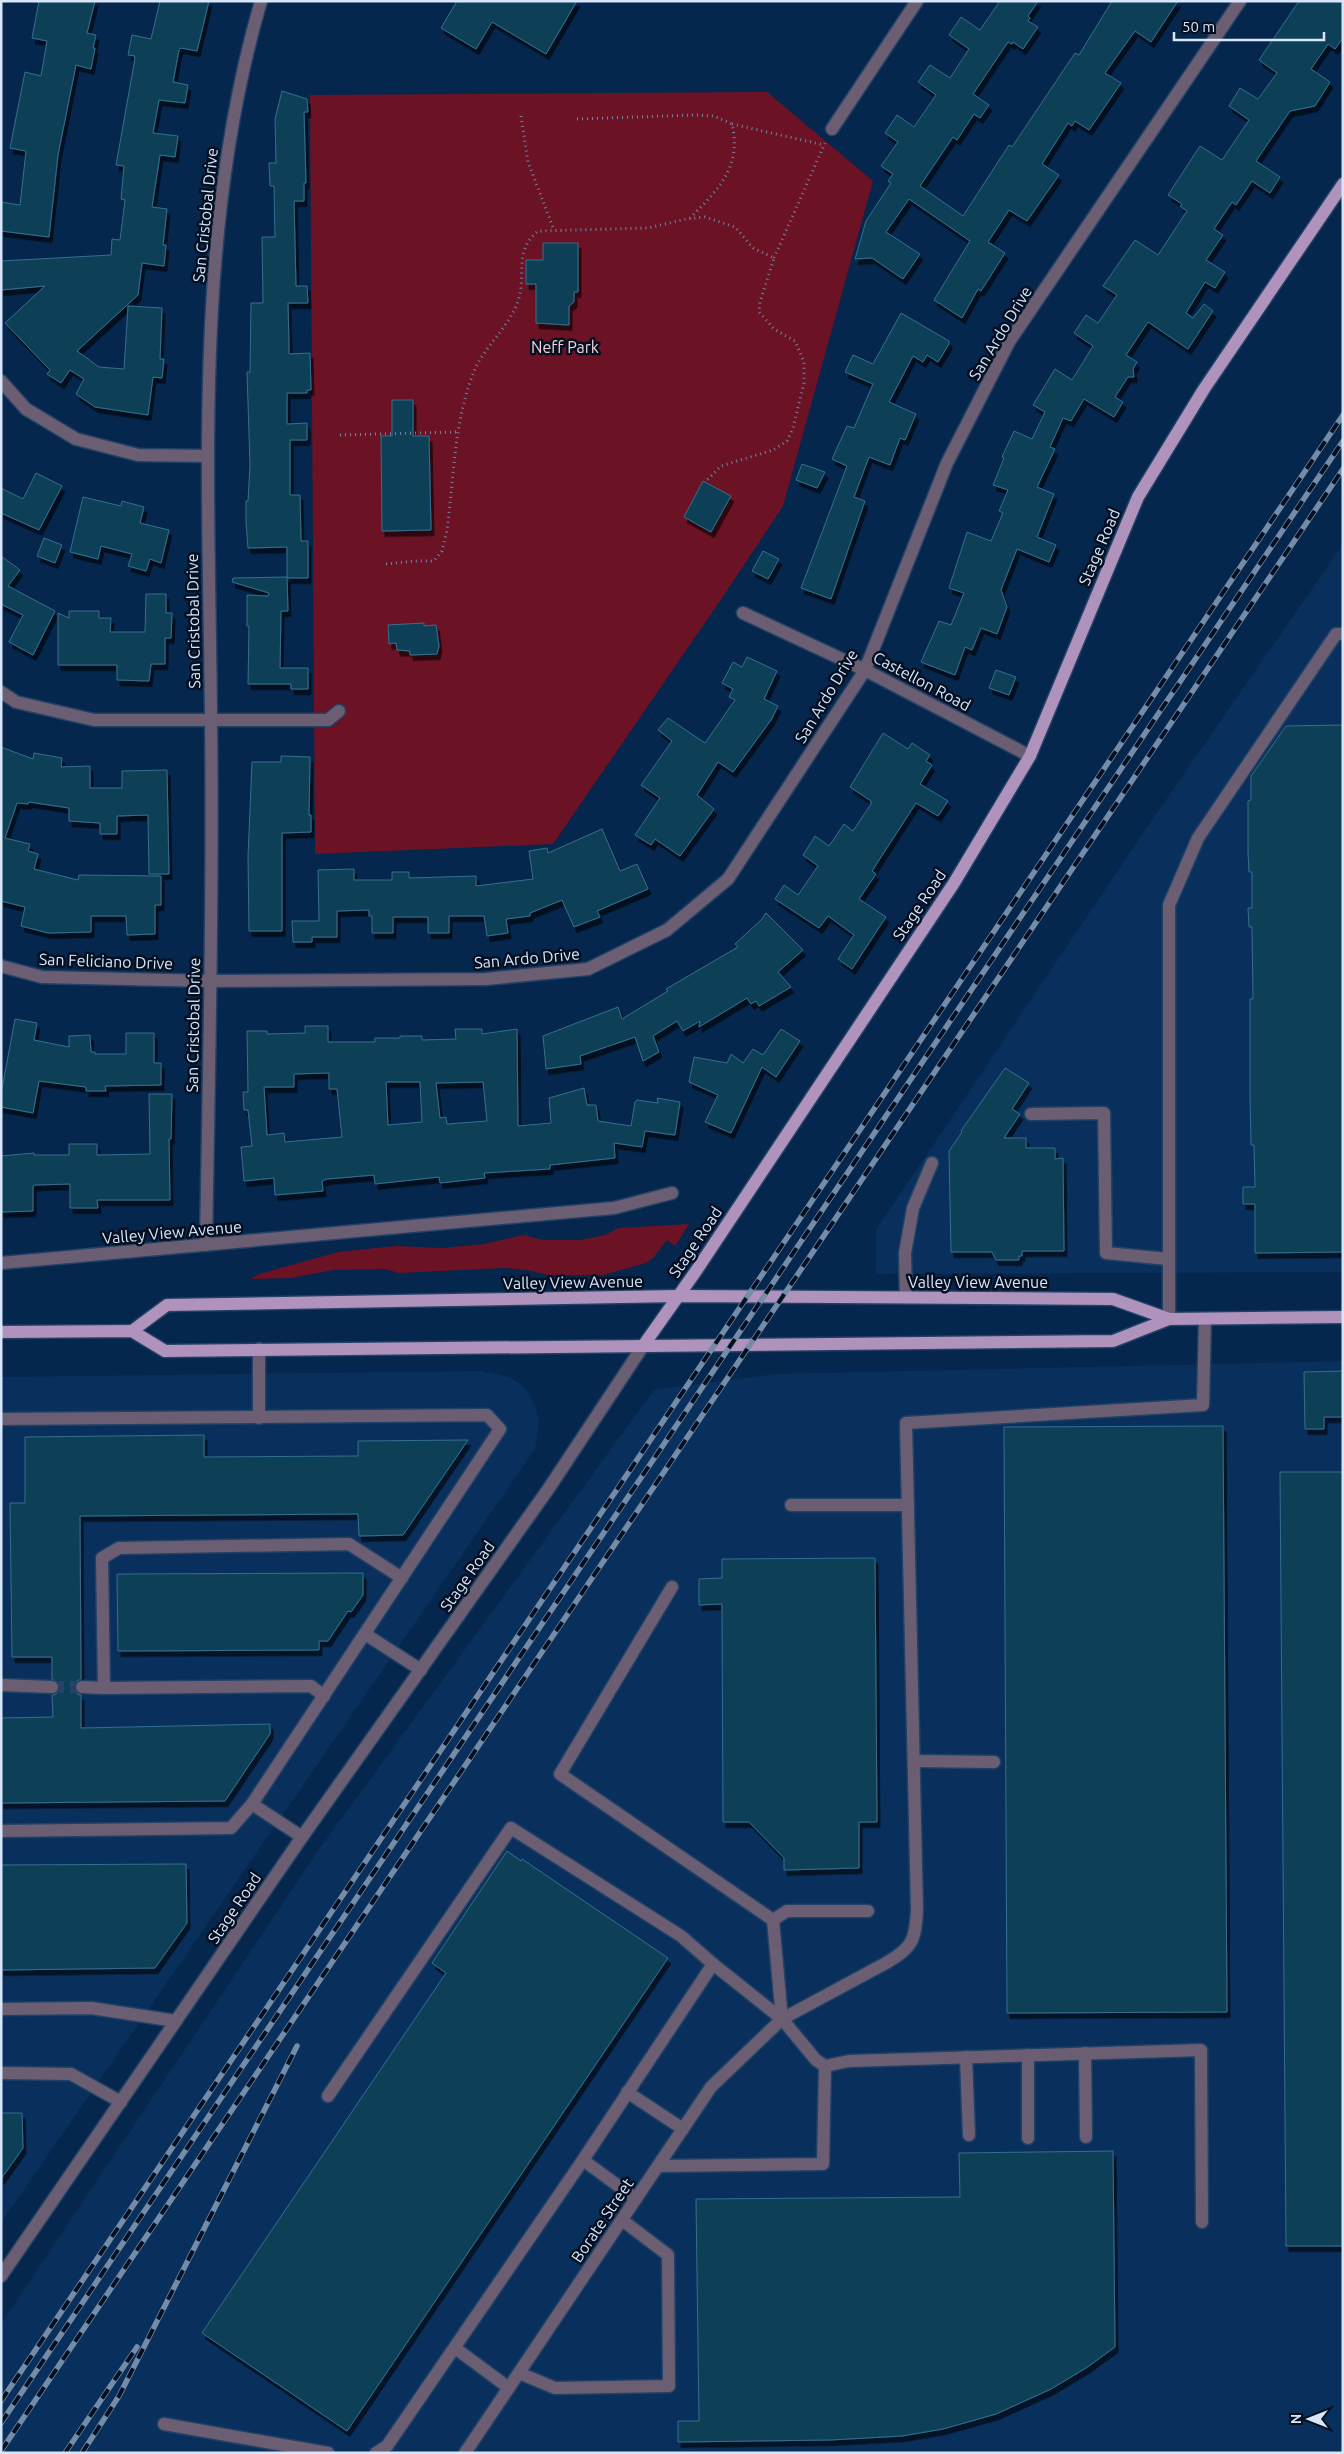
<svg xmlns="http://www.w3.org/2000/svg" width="1344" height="2454" font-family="Ubuntu,sans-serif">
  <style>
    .built { fill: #09305c }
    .green { fill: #6c1225 }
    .building { fill: #104057; stroke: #336f8f; fill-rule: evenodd; filter: url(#shadow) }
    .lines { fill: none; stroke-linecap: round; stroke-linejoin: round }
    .minor-tunnel { stroke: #244367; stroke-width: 12; stroke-dasharray: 12 6; stroke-linecap: butt }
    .minor-casing { stroke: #224165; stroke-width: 15 }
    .major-casing { stroke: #224165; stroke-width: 15 }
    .path { stroke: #6d85a3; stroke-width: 3; stroke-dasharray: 1 4; stroke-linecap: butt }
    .minor { stroke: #6b5e72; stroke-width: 12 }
    .major { stroke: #b093bd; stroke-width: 12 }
    .rail-casing { stroke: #748ca8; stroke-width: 5.5 }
    .rail { stroke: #041021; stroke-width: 4; stroke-dasharray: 11; stroke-linecap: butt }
    .labels { text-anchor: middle; stroke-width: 5; stroke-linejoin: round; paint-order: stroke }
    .street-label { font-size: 16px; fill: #d7e6fa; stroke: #041021 }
    .park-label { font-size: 16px; fill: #f2d5d6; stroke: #041021 }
  </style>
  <defs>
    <filter id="shadow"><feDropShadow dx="3" dy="5.5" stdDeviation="0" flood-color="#0009"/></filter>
  </defs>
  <rect width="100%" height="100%" fill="#05264d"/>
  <g class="built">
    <polygon points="1343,544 1343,1272 876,1274 876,1230 1145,830"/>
    <polygon points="1343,1361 1343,2453 1,2453 1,2324 317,1852 654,1390 776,1374"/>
    <polygon points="482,1371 509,1377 522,1385 530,1396 536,1408 539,1422 535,1449 1,2223 1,1377"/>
  </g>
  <g class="green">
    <polygon points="767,92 873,181 783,506 722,598 553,844 315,854 310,95"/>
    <polygon points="689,1224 675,1246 667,1240 653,1258 646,1263 603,1275 548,1275 527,1270 504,1268 399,1273 385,1269 333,1270 291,1278 251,1279 259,1274 338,1252 395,1246 443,1248 484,1244 523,1235 543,1240 580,1240 605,1235 619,1228"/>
  </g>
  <g class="building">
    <polygon points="39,1 95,1 87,33 96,35 93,48 95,48 91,69 76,65 58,155 49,237 1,231 1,202 20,205 26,151 10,148 25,72 41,76 47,41 32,38"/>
    <polygon points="160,1 209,1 197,51 181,48 179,50 173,82 188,85 185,103 159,100 153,133 178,136 175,157 160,155 152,207 167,209 163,245 166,245 164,266 142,263 138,295 77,351 99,367 124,369 128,306 162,308 160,359 164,359 162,378 153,377 148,415 95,407 76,394 84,379 70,370 61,383 47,374 50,370 5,323 45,286 1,290 1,261 111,255 112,239 120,240 125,200 121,199 124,166 116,165 134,64 135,56 128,55 132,35 151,39"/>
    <polygon points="457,1 577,1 546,54 492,22 476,49 441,28"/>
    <polygon points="1000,1 1038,1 1028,16 1030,18 1028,21 1038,27 1023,49 1013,42 1012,44 1008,42 973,94 989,105 980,118 974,114 957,140 953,137 920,186 963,216 1009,145 1012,147 1075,53 1079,55 1112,1 1178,1 1151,42 1135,31 1105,73 1121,83 1089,130 1075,121 1072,126 1068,123 1042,164 1059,175 1027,221 1009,210 988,242 1005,253 981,291 978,289 962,318 934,300 970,241 909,199 886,232 920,254 903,279 872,258 855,259 866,221 891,183 888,181 893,174 881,166 898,142 885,133 897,115 914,127 936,95 918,82 930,65 950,78 969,49 949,35 961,17 980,30"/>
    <polygon points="1299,1 1343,1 1343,38 1335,49 1328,44 1311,69 1330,82 1315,106 1290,111 1256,161 1280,177 1270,193 1252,181 1236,205 1232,202 1214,229 1223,235 1206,260 1225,272 1215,288 1205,282 1186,313 1193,318 1204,304 1213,311 1188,349 1148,322 1126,355 1137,362 1133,369 1134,377 1128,377 1115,397 1123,402 1114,417 1084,399 1071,421 1063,418 1050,447 1055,449 1037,487 1054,494 1037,537 1056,545 1049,562 1017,549 1001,590 1007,607 997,634 981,628 972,650 965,647 955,675 921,662 939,621 951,625 964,593 949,588 967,532 991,541 1003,513 999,511 1008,490 993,485 1004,458 1002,457 1014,431 1032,439 1045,412 1033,405 1055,369 1072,380 1093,346 1074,333 1086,315 1098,323 1115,298 1117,295 1103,286 1135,240 1158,255 1187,211 1180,206 1182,204 1168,195 1200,146 1222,160 1249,120 1229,106 1240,88 1258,99 1277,73 1259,60"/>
    <polygon points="282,91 307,99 308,112 304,112 306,183 304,183 304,201 294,201 296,286 307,286 308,303 288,303 289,346 289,354 310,353 311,390 307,390 307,393 287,393 287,424 307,423 307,440 290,440 290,495 300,495 301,541 308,541 308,578 287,578 287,547 248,548 246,523 246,501 248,501 250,465 247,372 250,372 251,303 263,303 262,237 275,237 274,186 270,186 269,163 276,163 275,119"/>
    <polygon points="543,243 578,243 578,292 574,292 574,302 569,306 569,325 536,323 536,284 526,284 526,260 543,260"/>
    <polygon points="901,313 949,341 949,344 938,362 927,355 923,362 913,356 889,402 916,414 905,440 900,438 890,465 869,457 854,497 865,501 831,599 801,588 847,466 832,459 847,426 854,428 873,384 845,372 853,355 873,364"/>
    <polygon points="392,400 413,400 413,436 429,436 431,530 382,531 381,436 392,436"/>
    <polygon points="802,464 825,472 817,488 796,480"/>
    <polygon points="36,473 62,486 39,530 1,513 1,488 23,499"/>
    <polygon points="703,481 731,496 711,532 684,517"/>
    <polygon points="83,497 121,506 122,501 144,507 140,523 169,530 161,563 150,559 146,571 128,566 132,554 101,546 98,559 70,552"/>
    <polygon points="44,538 62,545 55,563 37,556"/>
    <polygon points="763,551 779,559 768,579 752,571"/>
    <polygon points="1,556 20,570 8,586 55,611 33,655 9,642 23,615 1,604"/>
    <polygon points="287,577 288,611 281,611 280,668 308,668 308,689 291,689 291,684 248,684 249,626 247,626 247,595 268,596 269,593 232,582 233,578"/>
    <polygon points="146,594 166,594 166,613 172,613 171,638 165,638 165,664 151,664 149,681 117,680 117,665 58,665 58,613 69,618 69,611 99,611 99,618 111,618 110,632 145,632"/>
    <polygon points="424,623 424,626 436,625 439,646 437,654 410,655 410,651 397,650 396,643 389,644 388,625"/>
    <polygon points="747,657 777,671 764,699 778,706 771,720 733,772 718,762 697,795 714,809 680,856 655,839 651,845 635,835 660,798 641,785 672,741 658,730 668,718 705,743 735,700 729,697 733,689 722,683 733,662 742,667"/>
    <polygon points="996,670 1016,677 1009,695 989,688"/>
    <polygon points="1343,725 1343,1252 1255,1253 1255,1204 1243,1204 1243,1187 1255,1187 1254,1145 1251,1145 1250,1095 1250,999 1253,999 1252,927 1249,927 1248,908 1252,908 1252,872 1249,872 1248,853 1248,801 1251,800 1251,776 1286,726"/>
    <polygon points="883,733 908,749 912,743 930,755 926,761 932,765 920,784 948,801 938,816 916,803 872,871 876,874 859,899 886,917 852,969 838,959 854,935 828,916 819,928 775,899 784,885 798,895 818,866 803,855 815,836 829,846 844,824 853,831 871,804 871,801 850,787"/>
    <polygon points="1,747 33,759 34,753 62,758 61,767 90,766 90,788 122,788 122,771 167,770 169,874 149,874 148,815 117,816 117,834 100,834 100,823 69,821 69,808 29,802 28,804 17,803 5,838 30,844 28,851 38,854 34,869 78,880 79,875 161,876 161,905 155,905 155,934 127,935 126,916 91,916 91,932 48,933 21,926 25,907 1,901"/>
    <polygon points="281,756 310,757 309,815 311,815 311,832 282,833 282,931 249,931 248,857 252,762 281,762"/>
    <polygon points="602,829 620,871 637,864 648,889 597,911 600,917 574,927 562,900 530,913 530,916 506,919 508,933 487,936 484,916 449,916 449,933 428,933 428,917 393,917 393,933 372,933 372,916 369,916 369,910 337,911 337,937 312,937 312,942 293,942 292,921 319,921 318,870 354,869 354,880 392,880 392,872 409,872 409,878 476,876 476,886 533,879 529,851 547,848 548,853"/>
    <polygon points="766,913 803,950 778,972 791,987 759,1006 756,1001 751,1004 747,998 699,1027 700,1021 683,1031 677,1021 653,1036 659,1052 643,1061 635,1037 580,1056 581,1064 546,1069 543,1036 618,1007 622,1019 668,991 666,989 738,947 735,944 761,920"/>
    <polygon points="15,1019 37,1023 34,1040 69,1047 69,1036 90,1035 91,1052 95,1052 95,1054 126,1054 126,1033 154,1033 154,1063 161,1063 161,1085 105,1086 106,1091 86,1091 86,1087 39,1081 33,1113 1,1107 1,1094"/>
    <path d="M305,1026H328V1042H375V1038H400V1036H422V1040L456,1039L455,1029H482V1034L517,1029L518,1126L551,1123L549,1098L584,1088L587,1105H596L598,1121L631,1126L635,1102L637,1100L658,1103L657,1098L680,1102L675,1135L645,1131L642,1147L614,1143L615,1158L550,1165V1169L484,1173L485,1178L440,1183L439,1177L375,1184L374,1175L327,1179L322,1181L323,1191L275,1195L274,1178L244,1181L241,1147L252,1146L248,1110H244L243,1092H248L247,1031H267V1034L305,1033ZM329,1073V1089H337L342,1137L285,1142L284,1133L267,1135L264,1087H294V1074ZM386,1082H420L422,1122L388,1125ZM483,1082L487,1121L447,1124L446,1117L440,1118L436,1083Z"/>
    <polygon points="781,1029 800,1041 776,1077 762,1067 731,1133 705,1122 718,1095 689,1082 694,1057 727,1063 731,1054 743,1063 753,1049 763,1055"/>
    <polygon points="1005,1068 1029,1083 1012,1109 1020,1114 1004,1138 1026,1138 1026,1148 1055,1148 1055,1159 1063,1158 1064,1251 1022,1251 1022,1256 1019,1256 1019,1260 996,1260 992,1252 951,1252 949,1151 962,1132 961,1131"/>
    <polygon points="149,1094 172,1094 171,1139 169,1139 170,1200 97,1200 98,1208 70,1208 70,1184 35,1185 33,1186 33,1211 1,1212 1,1156 34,1153 34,1155 69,1155 69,1144 97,1144 97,1155 150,1154"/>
    <polygon points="1343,1371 1343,1417 1324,1417 1324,1429 1305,1429 1304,1372"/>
    <polygon points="1223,1426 1227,2012 1007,2013 1004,1427"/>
    <polygon points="204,1435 204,1457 358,1456 358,1441 468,1440 403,1535 359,1536 358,1514 80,1516 81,1679 75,1682 74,1687 77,1694 81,1695 81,1728 270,1724 270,1734 225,1801 1,1803 1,1718 53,1717 52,1695 56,1694 60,1688 59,1683 52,1679 52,1657 12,1657 10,1503 25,1503 25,1437"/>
    <polygon points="1280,1472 1343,1472 1343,2246 1286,2246"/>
    <polygon points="875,1558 877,1822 859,1822 859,1868 784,1870 784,1858 749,1822 723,1822 722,1604 699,1605 699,1579 722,1578 722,1559"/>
    <polygon points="363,1573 363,1595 351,1612 348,1611 328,1641 319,1641 319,1650 118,1651 117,1574"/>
    <polygon points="507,1851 521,1861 522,1859 668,1958 347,2431 202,2333 446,1973 432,1963"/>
    <polygon points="186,1864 187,1923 155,1968 1,1970 1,1865"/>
    <polygon points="1,2113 22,2113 23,2148 1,2179"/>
    <polygon points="1113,2151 1115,2347 1086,2368 1051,2389 996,2414 943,2429 902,2436 830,2440 678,2442 678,2421 699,2421 696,2199 960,2197 959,2153"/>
  </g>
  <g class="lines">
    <polyline class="minor-tunnel" points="52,1687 82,1687"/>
    <g class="minor-casing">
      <g id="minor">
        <polyline points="832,129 917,1"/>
        <polyline points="1,381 26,409 76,439 138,455 207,456"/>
        <polyline points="743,613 865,670 1030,756"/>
        <polyline points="1,692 16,702 94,720 328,720 339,711"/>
        <polyline points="1,966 42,977 210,981 486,979 588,969 667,930 728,879 865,670 947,463 1009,342 1240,1"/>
        <polyline points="1031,1114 1104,1113 1106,1253 1168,1259"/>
        <path d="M206,1245C209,1069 213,894 211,718C209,478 193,234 261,1"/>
        <polyline points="1,1263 614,1208 672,1193"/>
        <polyline points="906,1297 905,1253 913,1208 932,1163"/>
        <polyline points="1169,1319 1169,905 1198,838 1336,634 1343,634"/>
        <polyline points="259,1349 259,1418"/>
        <polyline points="1,1419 487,1415 500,1429 252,1804 231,1828 1,1831"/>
        <polyline points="791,1505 908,1505"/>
        <polyline points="672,1587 560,1774 773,1920 782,2019"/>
        <polyline points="365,1634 421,1670"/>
        <polyline points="1,1685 52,1687"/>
        <polyline points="82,1687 104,1688"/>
        <polyline points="324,1696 311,1686 104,1688 102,1558 119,1548 349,1544 402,1578"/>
        <polyline points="914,1761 994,1762"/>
        <polyline points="252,1804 302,1837"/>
        <polyline points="773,1920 787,1911 868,1911"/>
        <polyline points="1,2009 91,2008 176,2021"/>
        <polyline points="1085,2053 1086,2137"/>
        <polyline points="1028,2055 1028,2138"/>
        <polyline points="966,2057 969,2135"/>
        <polyline points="1,2073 71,2074 121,2102"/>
        <polyline points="627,2092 683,2129"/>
        <polyline points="328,2096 511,1828 681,1936 713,1964"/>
        <polyline points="583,2160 636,2199"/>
        <polyline points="658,2166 823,2164 825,2066"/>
        <polyline points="1,2276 302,1837 549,1488 643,1346"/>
        <polyline points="455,2348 509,2388"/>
        <polyline points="519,2373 555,2388 669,2386 668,2255 622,2220"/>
        <polyline points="164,2424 328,2453"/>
        <polyline points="376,2453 387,2446 583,2160 713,1964 782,2019 816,2060 825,2066 849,2061 1201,2050 1202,2222"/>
        <path d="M465,2453L711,2087L782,2019L886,1963C913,1947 915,1941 917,1910L906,1423L1203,1405L1205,1319"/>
      </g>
    </g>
    <g class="major-casing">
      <g id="major">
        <polyline points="132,1331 167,1305 678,1296 1113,1299 1169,1319"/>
        <polyline points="1,1332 132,1331 165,1351 1113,1341 1169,1319 1343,1317"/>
        <polyline points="643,1346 696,1271 954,883 1030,756 1138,497 1204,389 1343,184"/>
      </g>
    </g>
    <g class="path">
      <polyline points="521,116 528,162 554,230"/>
      <path d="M577,119L696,115L714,116L732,124C742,167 718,190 690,218"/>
      <polyline points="732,124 824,145"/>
      <polyline points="774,258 825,143"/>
      <polyline points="340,435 459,432"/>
      <path d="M386,564L415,561H434L442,551L447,530C454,477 454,419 475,369C486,345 509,327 518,301C527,276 513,251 538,231L648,228L686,219L705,217L735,227L753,248L774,258L760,302L759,312L774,329L795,341L804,362V383L793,428L787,441L773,450L721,466L706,481"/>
    </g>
    <use href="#minor" class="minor"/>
    <use href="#major" class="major"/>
    <g class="rail-casing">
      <g id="rail">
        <polyline points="1,2401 1343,415"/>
        <polyline points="1,2423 1343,441"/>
        <polyline points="1,2451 1343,469"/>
        <polyline points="65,2453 137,2347"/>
        <polyline points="82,2453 119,2396 297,2046"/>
      </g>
    </g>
    <use href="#rail" class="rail"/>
  </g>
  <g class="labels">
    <g class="street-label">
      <text transform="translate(205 215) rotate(-84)" y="6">San Cristobal Drive</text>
      <text transform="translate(1000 333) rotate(-59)" y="6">San Ardo Drive</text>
      <text transform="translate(1099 547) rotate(-67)" y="6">Stage Road</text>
      <text transform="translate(193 621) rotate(-91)" y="6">San Cristobal Drive</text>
      <text transform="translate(922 681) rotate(28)" y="6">Castellon Road</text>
      <text transform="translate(826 696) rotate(-59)" y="6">San Ardo Drive</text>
      <text transform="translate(919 905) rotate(-56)" y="6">Stage Road</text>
      <text transform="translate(527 958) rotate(-5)" y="6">San Ardo Drive</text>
      <text transform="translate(106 961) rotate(2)" y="6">San Feliciano Drive</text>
      <text transform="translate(193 1025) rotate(-89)" y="6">San Cristobal Drive</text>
      <text transform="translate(172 1232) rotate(-5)" y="6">Valley View Avenue</text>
      <text transform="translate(695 1242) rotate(-56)" y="6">Stage Road</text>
      <text transform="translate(573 1282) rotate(-1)" y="6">Valley View Avenue</text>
      <text x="978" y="1288">Valley View Avenue</text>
      <text transform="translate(467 1576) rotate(-55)" y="6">Stage Road</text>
      <text transform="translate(234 1908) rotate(-56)" y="6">Stage Road</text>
      <text transform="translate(602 2220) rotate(-56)" y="6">Borate Street</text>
    </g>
    <g class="park-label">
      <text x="565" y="353">Neff Park</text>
    </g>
  </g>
  <rect width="1344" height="2454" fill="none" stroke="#d7e6fa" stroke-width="5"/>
  <g transform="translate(1309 2419) rotate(270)" stroke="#041021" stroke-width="4" paint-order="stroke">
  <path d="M0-4L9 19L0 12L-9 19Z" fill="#d7e6fa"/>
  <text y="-8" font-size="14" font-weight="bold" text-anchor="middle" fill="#d7e6fa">N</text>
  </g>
  <path d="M1174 32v8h150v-8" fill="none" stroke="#d7e6fa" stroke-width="2.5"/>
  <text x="1182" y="32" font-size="15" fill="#d7e6fa" stroke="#041021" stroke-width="4" paint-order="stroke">50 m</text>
</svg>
